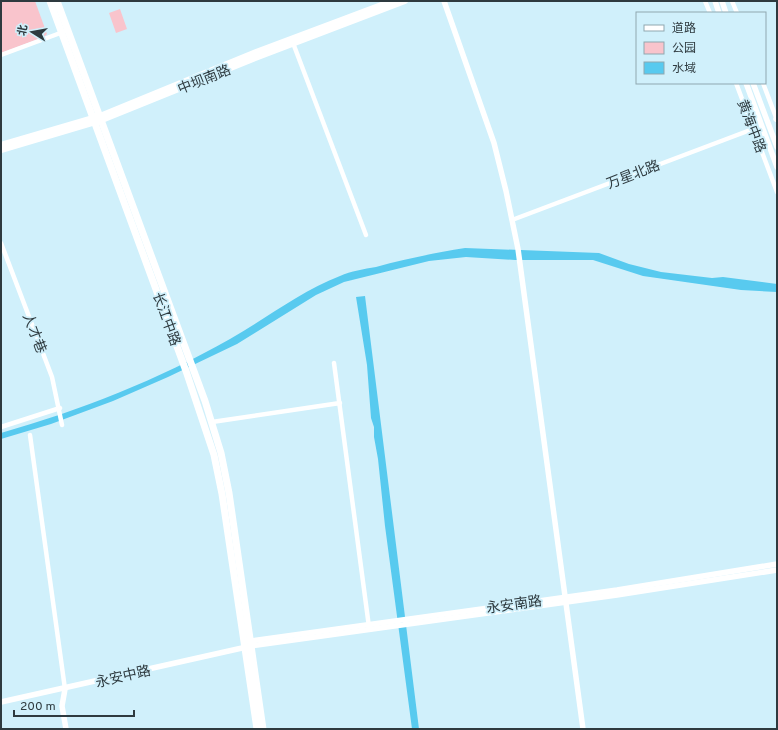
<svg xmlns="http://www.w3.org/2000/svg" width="778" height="730" font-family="Overpass,'Noto Sans SC',sans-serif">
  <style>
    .green { fill: #f9c4cc }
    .water { fill: #58caef }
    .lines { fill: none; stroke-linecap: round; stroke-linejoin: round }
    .minor { stroke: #fff; stroke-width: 4.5 }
    .tertiary { stroke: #fff; stroke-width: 5.5 }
    .secondary { stroke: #fff; stroke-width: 6 }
    .primary { stroke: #fff; stroke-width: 7 }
    .labels { text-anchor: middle; stroke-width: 3.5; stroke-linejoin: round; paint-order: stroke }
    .street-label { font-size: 14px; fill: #2e3a3f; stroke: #d0f0fb }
  </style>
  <rect width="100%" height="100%" fill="#d0f0fb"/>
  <g class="green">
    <polygon points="1,1 35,1 47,34 44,37 1,53"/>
    <polygon points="120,9 127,29 116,33 109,13"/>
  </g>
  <g class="water">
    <path d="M465,248L599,253L629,264L661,272L712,278L723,277L777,284V292L741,290L643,276L593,260H515L466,257L429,261L344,282L316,295L237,344L168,377L113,401L51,424L1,439V433C81,410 158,380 230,339C267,318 301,291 340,276C351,271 364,269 376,267C405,259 434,253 465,248Z"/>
    <polygon points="365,296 419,729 412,729 385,526 378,459 374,437 374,427 371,418 367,365 356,297"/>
  </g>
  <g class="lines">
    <g class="minor">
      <polyline points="705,1 710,13"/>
      <polyline points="732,1 737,13"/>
      <polyline points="293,43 366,235"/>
      <polyline points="1,55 63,32"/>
      <polyline points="736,83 777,192"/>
      <polyline points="763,83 777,120"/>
      <polyline points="512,220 753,129"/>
      <polyline points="1,243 52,377 62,425"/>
      <polyline points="334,363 369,627"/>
      <polyline points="212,422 340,403"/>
      <polyline points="1,427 60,408"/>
      <polyline points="30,435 65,689"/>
    </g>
    <g class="tertiary">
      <polyline points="444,1 494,143 506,191 518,249 583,729"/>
      <polyline points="715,1 719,13"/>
      <polyline points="722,1 726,13"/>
      <polyline points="746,83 777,167"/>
      <polyline points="753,83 777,147"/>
      <polyline points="776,119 777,118"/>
      <polyline points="251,641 617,590 777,564"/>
      <polyline points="65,689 62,706 66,729"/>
      <polyline points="1,702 251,646 617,595 777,570"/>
    </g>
    <g class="secondary">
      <polyline points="1,145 100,116 256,52 392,1"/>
      <polyline points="1,150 102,120 258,57 405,1"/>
    </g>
    <g class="primary">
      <polyline points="50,1 186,371 214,455 222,494 257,729"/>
      <polyline points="57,1 205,401 221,453 229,493 263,729"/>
    </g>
  </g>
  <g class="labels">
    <g class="street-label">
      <text transform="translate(204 79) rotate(-22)" y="5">中坝南路</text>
      <text transform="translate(752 126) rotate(69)" y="5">黄海中路</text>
      <text transform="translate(633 174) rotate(-21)" y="5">万星北路</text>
      <text transform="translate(167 319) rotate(70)" y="5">长江中路</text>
      <text transform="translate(35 333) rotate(69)" y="5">人才巷</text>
      <text transform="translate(514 604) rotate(-8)" y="5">永安南路</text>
      <text transform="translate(123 676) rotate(-13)" y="5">永安中路</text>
    </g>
  </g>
  <rect width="778" height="730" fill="none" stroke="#2e3a3f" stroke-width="4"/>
  <rect x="636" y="12" width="130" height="72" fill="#d0f0fb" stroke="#8fa7b0"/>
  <rect x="644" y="25" width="20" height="6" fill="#ffffff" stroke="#8fa7b0"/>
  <text x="672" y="32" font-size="12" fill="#2e3a3f">道路</text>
  <rect x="644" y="42" width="20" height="12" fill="#f9c4cc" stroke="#8fa7b0"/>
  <text x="672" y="52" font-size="12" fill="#2e3a3f">公园</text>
  <rect x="644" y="62" width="20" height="12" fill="#58caef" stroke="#8fa7b0"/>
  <text x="672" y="72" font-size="12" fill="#2e3a3f">水域</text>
  <g transform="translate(32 32) rotate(281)" stroke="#d0f0fb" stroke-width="3" paint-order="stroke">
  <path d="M0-3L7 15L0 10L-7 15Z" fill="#2e3a3f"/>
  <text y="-6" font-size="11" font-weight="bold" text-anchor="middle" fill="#2e3a3f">北</text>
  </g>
  <path d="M14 710v6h120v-6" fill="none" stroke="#2e3a3f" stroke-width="2"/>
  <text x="20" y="710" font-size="12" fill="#2e3a3f" stroke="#d0f0fb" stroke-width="3" paint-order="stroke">200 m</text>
</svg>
